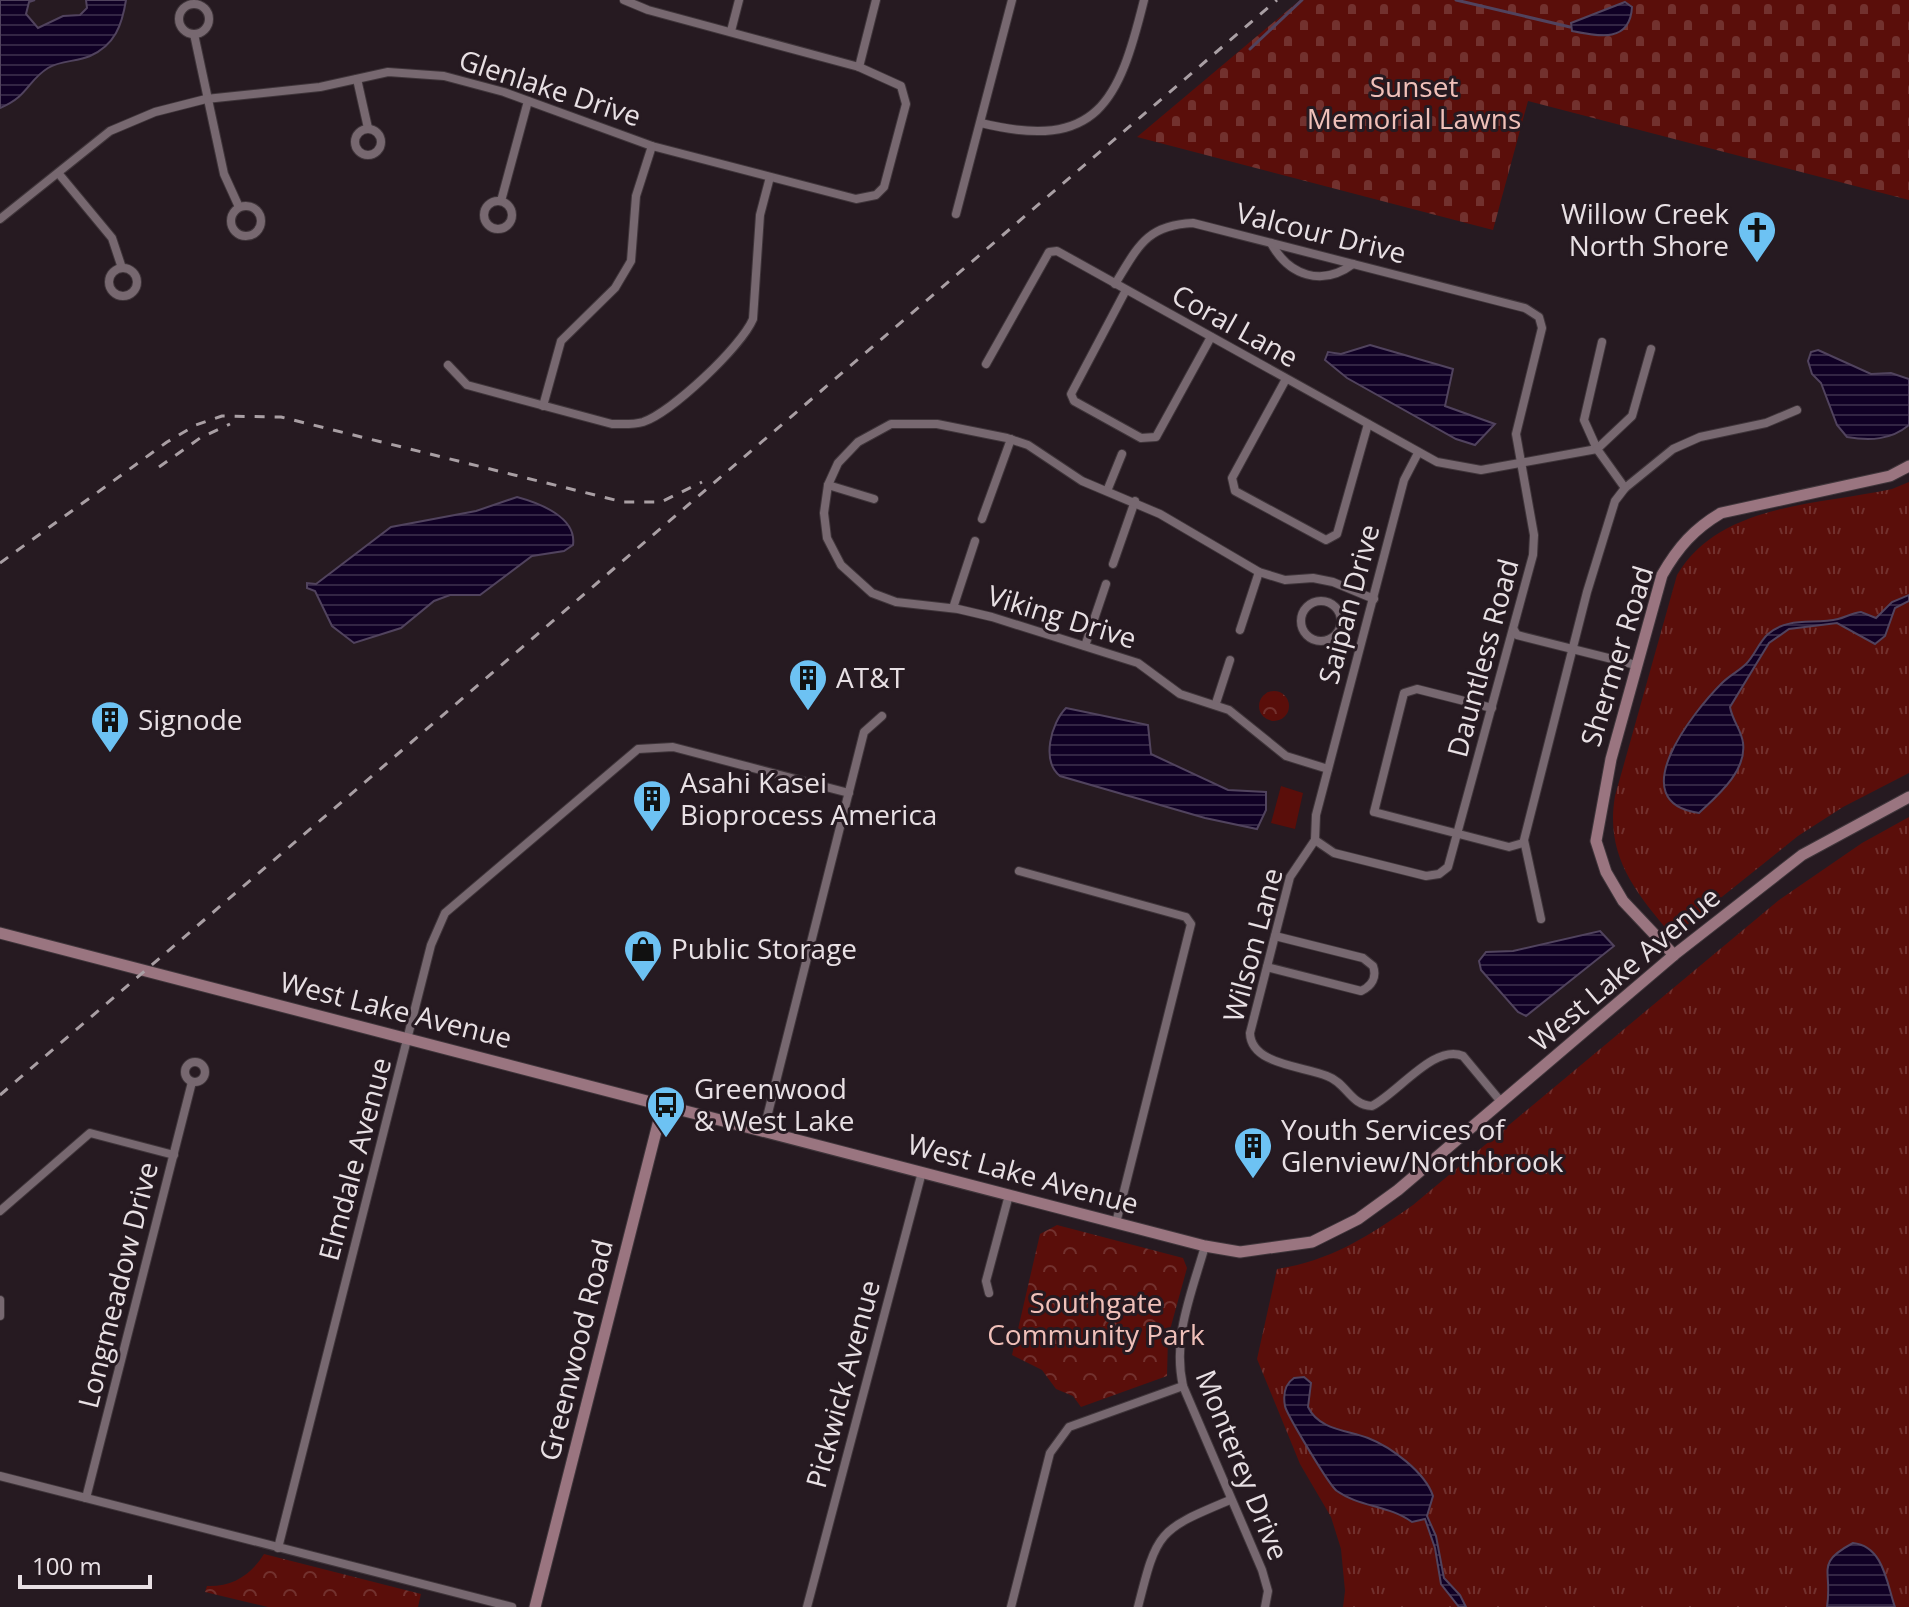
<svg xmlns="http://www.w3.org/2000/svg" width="1909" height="1607" font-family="'Open Sans',sans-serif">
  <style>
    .grass { fill: url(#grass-tufts) }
    .forest { fill: url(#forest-crowns) }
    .cemetery { fill: url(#cemetery-stones) }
    .garden { fill: #5a0e0a }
    .water { fill: url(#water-rules); stroke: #51435e; stroke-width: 2 }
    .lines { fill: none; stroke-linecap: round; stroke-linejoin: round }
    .stream { stroke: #51435e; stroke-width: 3 }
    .street-casing { stroke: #3f353a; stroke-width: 10 }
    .secondary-casing { stroke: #3f353a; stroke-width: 13 }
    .street { stroke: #776870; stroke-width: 8 }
    .secondary { stroke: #9a7580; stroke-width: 11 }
    .rail { stroke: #a99fa4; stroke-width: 3; stroke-dasharray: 10 10; stroke-linecap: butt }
    .labels { text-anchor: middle; stroke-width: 6; stroke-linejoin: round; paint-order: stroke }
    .park-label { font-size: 28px; fill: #f0c0b9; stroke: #261a21 }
    .street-label { font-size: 28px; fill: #e8e0e4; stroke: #261a21 }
    .poi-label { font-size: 28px; fill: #e8e0e4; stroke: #261a21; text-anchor: start }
  </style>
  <defs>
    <pattern id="grass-tufts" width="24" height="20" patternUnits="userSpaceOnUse" patternTransform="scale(2)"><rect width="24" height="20" fill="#5a0e0a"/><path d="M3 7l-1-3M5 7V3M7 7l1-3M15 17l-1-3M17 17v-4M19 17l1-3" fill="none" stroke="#72312e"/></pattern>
    <pattern id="forest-crowns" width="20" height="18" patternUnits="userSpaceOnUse" patternTransform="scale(2)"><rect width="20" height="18" fill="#5a0e0a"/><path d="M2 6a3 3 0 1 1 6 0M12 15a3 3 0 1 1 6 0" fill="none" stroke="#72312e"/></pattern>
    <pattern id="cemetery-stones" width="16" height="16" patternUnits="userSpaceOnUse" patternTransform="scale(2)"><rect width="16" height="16" fill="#5a0e0a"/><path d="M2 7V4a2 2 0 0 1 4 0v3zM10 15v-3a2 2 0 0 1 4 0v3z" fill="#72312e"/></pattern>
    <pattern id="water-rules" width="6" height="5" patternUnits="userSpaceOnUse" patternTransform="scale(2)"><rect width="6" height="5" fill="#100025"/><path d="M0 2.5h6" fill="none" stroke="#332544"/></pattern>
  </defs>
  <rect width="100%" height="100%" fill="#261a21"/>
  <g class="grass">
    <path d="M1909,482V773L1843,807L1798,836L1678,932L1670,933C1634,891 1605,854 1615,796L1677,575C1719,503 1819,505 1892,489Z"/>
    <path d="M1909,817V1607H1343L1345,1591L1341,1549L1331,1517L1300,1464L1257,1359L1277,1269C1330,1261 1369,1236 1413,1205L1779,900L1862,843Z"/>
  </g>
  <g class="forest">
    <circle cx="1274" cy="706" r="15"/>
    <polygon points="1057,1225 1183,1258 1187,1268 1168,1337 1167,1376 1081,1407 1073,1396 1056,1389 1042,1370 1012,1355 1040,1234"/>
    <path d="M264,1554L421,1594L418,1607H268L205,1592L207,1586C232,1587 251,1575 264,1554Z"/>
  </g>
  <polygon class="cemetery" points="1300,0 1909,0 1909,200 1528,101 1493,230 1137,137"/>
  <polygon class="garden" points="1281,786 1303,793 1295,829 1271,823"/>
  <g class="water">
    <path d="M0,0H35L29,2L26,14L38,28L63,16L80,15L87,8L86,0H126C122,25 115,45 90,56C77,62 61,60 48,68C27,81 29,96 0,108Z"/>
    <path d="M1625,2L1632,7C1630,44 1597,36 1572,31L1571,23Z"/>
    <polygon points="1370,345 1453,369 1445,406 1495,424 1475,445 1456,439 1347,378 1325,360 1328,352 1341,354"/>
    <path d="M1818,350L1871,374L1891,373L1909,379V425C1891,440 1870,441 1847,437L1837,425L1821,383L1812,374L1808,361L1811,352Z"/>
    <path d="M517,497C539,503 577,517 573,545L564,551L532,556L480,595H450L434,601L401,628L354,643L332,626L315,591L307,588V583L316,584L391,527L476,511Z"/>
    <path d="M1909,595V601L1895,608L1885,636L1875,644L1837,623L1789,629L1769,643L1730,707C1732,720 1742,731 1743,743C1747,771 1717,796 1699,813C1621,802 1693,712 1722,683C1730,675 1739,671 1746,664C1755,655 1759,642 1768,634C1789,616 1814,625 1838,619C1846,617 1852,613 1861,612L1876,618L1892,602Z"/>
    <path d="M1066,708L1148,725L1151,754L1228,790L1266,792V810L1257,829L1205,818L1060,776C1041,761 1051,723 1066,708Z"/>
    <polygon points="1600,931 1614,946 1526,1016 1518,1012 1481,970 1479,961 1486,952 1513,951"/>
    <path d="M1294,1378L1304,1377L1311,1383L1308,1407C1319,1430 1347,1430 1368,1438C1391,1447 1425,1472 1433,1496L1427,1516L1436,1536L1444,1578L1460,1595L1466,1607H1459L1441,1584L1435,1548L1425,1519L1412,1522C1389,1505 1359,1507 1337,1491C1330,1487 1286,1413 1285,1406C1283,1395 1285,1384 1294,1378Z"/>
    <path d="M1853,1543C1884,1546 1887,1585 1895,1607H1827C1833,1569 1814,1564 1853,1543Z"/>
  </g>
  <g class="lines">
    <g class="stream">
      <polyline points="1456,0 1570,27"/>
      <polyline points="1250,49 1302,0"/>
    </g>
    <g class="street-casing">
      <g id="street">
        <circle cx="194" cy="19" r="15"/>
        <polyline points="731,31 739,0"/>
        <polyline points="194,34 224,174 239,207"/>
        <polyline points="859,67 876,0"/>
        <polyline points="357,79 368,128"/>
        <path d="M981,123C1098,152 1119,101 1144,0"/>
        <circle cx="368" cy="142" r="13"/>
        <polyline points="59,174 112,238 122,268"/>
        <circle cx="498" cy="215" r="14"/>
        <polyline points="501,201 528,101"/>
        <circle cx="246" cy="221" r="15"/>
        <polyline points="956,214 1012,0"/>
        <polyline points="0,219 110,131 155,112 206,99 320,87 388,72 444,76 504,92 652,146 856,199 876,195 884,187 906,104 901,86 859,67 648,10 624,0"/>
        <path d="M1271,243C1289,276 1322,287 1353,264"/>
        <circle cx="123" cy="282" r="14"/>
        <path d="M1115,284C1138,247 1146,225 1193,223L1525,308L1539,317L1542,328L1516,434L1534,535L1533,555L1448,867L1439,874L1426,876L1334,853L1315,840"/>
        <polyline points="1126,290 1071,394 1074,401 1141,438 1156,437 1211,337"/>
        <polyline points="986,364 1049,252 1057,251 1437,462 1481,470 1597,449 1584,420 1602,342"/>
        <path d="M448,365L467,385L612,424C623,424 633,425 643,422C672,412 741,347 753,319L760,215L770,177"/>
        <polyline points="1286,379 1232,478 1235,491 1326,540 1337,534 1368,424"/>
        <polyline points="543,406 561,341 615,288 631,261 636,196 652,146"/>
        <polyline points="828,485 874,499"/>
        <polyline points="1625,488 1673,449 1700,437 1766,423 1797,410"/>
        <polyline points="1107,491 1122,454"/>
        <polyline points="982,519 1011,439"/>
        <polyline points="1113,564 1135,501"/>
        <circle cx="1321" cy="621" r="20"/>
        <polyline points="953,608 975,541"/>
        <polyline points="1240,630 1259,572"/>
        <polyline points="1514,630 1517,635 1636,665"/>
        <polyline points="1085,646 1106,584"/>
        <polyline points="1216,703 1230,660"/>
        <polyline points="1492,708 1417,689 1404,693 1374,812 1509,847 1523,843"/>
        <polyline points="1328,769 1286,756 1229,710 1180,694 1138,663 992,617 958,609 896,602 872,593 841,565 827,538 824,513 828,485 838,463 858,442 891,424 937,424 1007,438 1028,445 1082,481 1160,514 1259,572 1285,580 1313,578 1333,582 1374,599"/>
        <path d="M1315,840L1290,877L1250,1033C1251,1065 1304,1066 1327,1076C1347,1083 1350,1105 1372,1106C1398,1093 1435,1043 1463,1056L1502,1103"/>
        <polyline points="1315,840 1316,815 1404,480 1418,453"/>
        <polyline points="1019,871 1186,917 1191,924 1116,1223"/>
        <polyline points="1541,919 1524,840 1587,592 1615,501 1625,488 1597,449 1632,416 1651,349"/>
        <path d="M1267,967L1361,991C1372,986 1377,977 1373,966L1363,958L1275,936"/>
        <circle cx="195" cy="1072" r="10"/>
        <polyline points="764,1129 864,732 882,716"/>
        <polyline points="0,1211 90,1133 174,1155"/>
        <path d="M1205,1246C1192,1292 1172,1337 1183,1386L1262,1570L1268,1591L1265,1607"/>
        <polyline points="989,1293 986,1281 1009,1195"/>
        <polyline points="0,1300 0,1316"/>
        <polyline points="0,1476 512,1607"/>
        <polyline points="86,1498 192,1082"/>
        <polyline points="278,1548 431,945 445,913 638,749 673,747 849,793"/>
        <polyline points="807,1607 922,1172"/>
        <polyline points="1011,1607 1050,1453 1069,1427 1183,1386"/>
        <path d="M1138,1607C1157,1531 1158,1530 1230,1500"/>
      </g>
    </g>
    <g class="secondary-casing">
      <g id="secondary">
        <polyline points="0,933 1205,1246 1240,1252 1312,1242 1358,1219 1398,1190 1674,955 1802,855 1909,797"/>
        <path d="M1674,955L1623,901L1606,872L1596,841L1611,759L1662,575C1678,547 1694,529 1721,513L1890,476L1909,466"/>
        <polyline points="535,1607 663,1104"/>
      </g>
    </g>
    <use href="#street" class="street"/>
    <use href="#secondary" class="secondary"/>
    <g class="rail">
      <polyline points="159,467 200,438 230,424"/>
      <polyline points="0,563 167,442 196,425 222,416 281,417 623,502 661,502 702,482"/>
      <polyline points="0,1095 1277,0"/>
    </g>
  </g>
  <defs>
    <g id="church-pin" transform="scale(2)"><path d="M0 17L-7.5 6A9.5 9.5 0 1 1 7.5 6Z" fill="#6dc2f3" stroke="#261a21"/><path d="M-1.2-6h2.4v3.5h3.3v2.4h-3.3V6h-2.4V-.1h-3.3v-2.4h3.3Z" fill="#111"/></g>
    <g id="building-pin" transform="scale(2)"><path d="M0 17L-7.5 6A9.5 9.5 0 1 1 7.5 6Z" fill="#6dc2f3" stroke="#261a21"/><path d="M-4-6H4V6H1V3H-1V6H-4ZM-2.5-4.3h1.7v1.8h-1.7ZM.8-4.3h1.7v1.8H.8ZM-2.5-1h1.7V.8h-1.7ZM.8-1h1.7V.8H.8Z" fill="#111"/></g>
    <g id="shop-pin" transform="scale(2)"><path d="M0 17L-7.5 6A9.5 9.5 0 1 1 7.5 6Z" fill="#6dc2f3" stroke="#261a21"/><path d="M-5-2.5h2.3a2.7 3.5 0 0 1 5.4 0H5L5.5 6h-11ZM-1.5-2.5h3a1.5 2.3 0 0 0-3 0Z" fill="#111"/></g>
    <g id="bus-pin" transform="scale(2)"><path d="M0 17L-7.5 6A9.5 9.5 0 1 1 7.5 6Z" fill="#6dc2f3" stroke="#261a21"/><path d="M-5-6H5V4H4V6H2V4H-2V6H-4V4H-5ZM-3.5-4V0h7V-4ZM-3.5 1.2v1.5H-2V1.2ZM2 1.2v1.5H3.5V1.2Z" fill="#111"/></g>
  </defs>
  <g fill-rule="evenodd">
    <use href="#church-pin" x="1757" y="230"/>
    <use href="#building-pin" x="808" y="678"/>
    <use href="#building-pin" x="110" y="720"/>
    <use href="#building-pin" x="652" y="799"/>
    <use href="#shop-pin" x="643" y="949"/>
    <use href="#bus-pin" x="666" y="1105"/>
    <use href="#building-pin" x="1253" y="1146"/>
  </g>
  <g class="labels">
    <g class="park-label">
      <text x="1414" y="97">Sunset<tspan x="1414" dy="32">Memorial Lawns</tspan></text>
      <text x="1096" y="1313">Southgate<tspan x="1096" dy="32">Community Park</tspan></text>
    </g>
    <g class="street-label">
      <text transform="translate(550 88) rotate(18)" y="10">Glenlake Drive</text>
      <text transform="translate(1321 233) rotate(14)" y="10">Valcour Drive</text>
      <text transform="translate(1235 326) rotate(29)" y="10">Coral Lane</text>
      <text transform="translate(1349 604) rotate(-75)" y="10">Saipan Drive</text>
      <text transform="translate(1062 617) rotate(17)" y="10">Viking Drive</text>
      <text transform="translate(1617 656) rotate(-73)" y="10">Shermer Road</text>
      <text transform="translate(1483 658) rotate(-75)" y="10">Dauntless Road</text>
      <text transform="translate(1253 945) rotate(-75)" y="10">Wilson Lane</text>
      <text transform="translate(1625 969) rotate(-40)" y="10">West Lake Avenue</text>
      <text transform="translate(396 1010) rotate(14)" y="10">West Lake Avenue</text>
      <text transform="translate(355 1159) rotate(-75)" y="10">Elmdale Avenue</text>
      <text transform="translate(1023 1174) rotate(15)" y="10">West Lake Avenue</text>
      <text transform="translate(118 1285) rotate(-76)" y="10">Longmeadow Drive</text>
      <text transform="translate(576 1350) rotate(-76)" y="10">Greenwood Road</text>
      <text transform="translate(843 1384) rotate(-75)" y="10">Pickwick Avenue</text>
      <text transform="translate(1242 1465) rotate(68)" y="10">Monterey Drive</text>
    </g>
    <g class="poi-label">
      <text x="1729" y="224" text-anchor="end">Willow Creek<tspan x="1729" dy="32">North Shore</tspan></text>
      <text x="836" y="688">AT&amp;T</text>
      <text x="138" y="730">Signode</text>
      <text x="680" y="793">Asahi Kasei<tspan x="680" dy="32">Bioprocess America</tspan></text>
      <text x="671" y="959">Public Storage</text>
      <text x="694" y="1099">Greenwood<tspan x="694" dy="32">&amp; West Lake</tspan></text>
      <text x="1281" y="1140">Youth Services of<tspan x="1281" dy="32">Glenview/Northbrook</tspan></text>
    </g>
  </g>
  <path d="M20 1575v12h130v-12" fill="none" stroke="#e8e0e4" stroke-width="4"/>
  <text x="32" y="1575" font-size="24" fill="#e8e0e4" stroke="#261a21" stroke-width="6" paint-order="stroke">100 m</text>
</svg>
